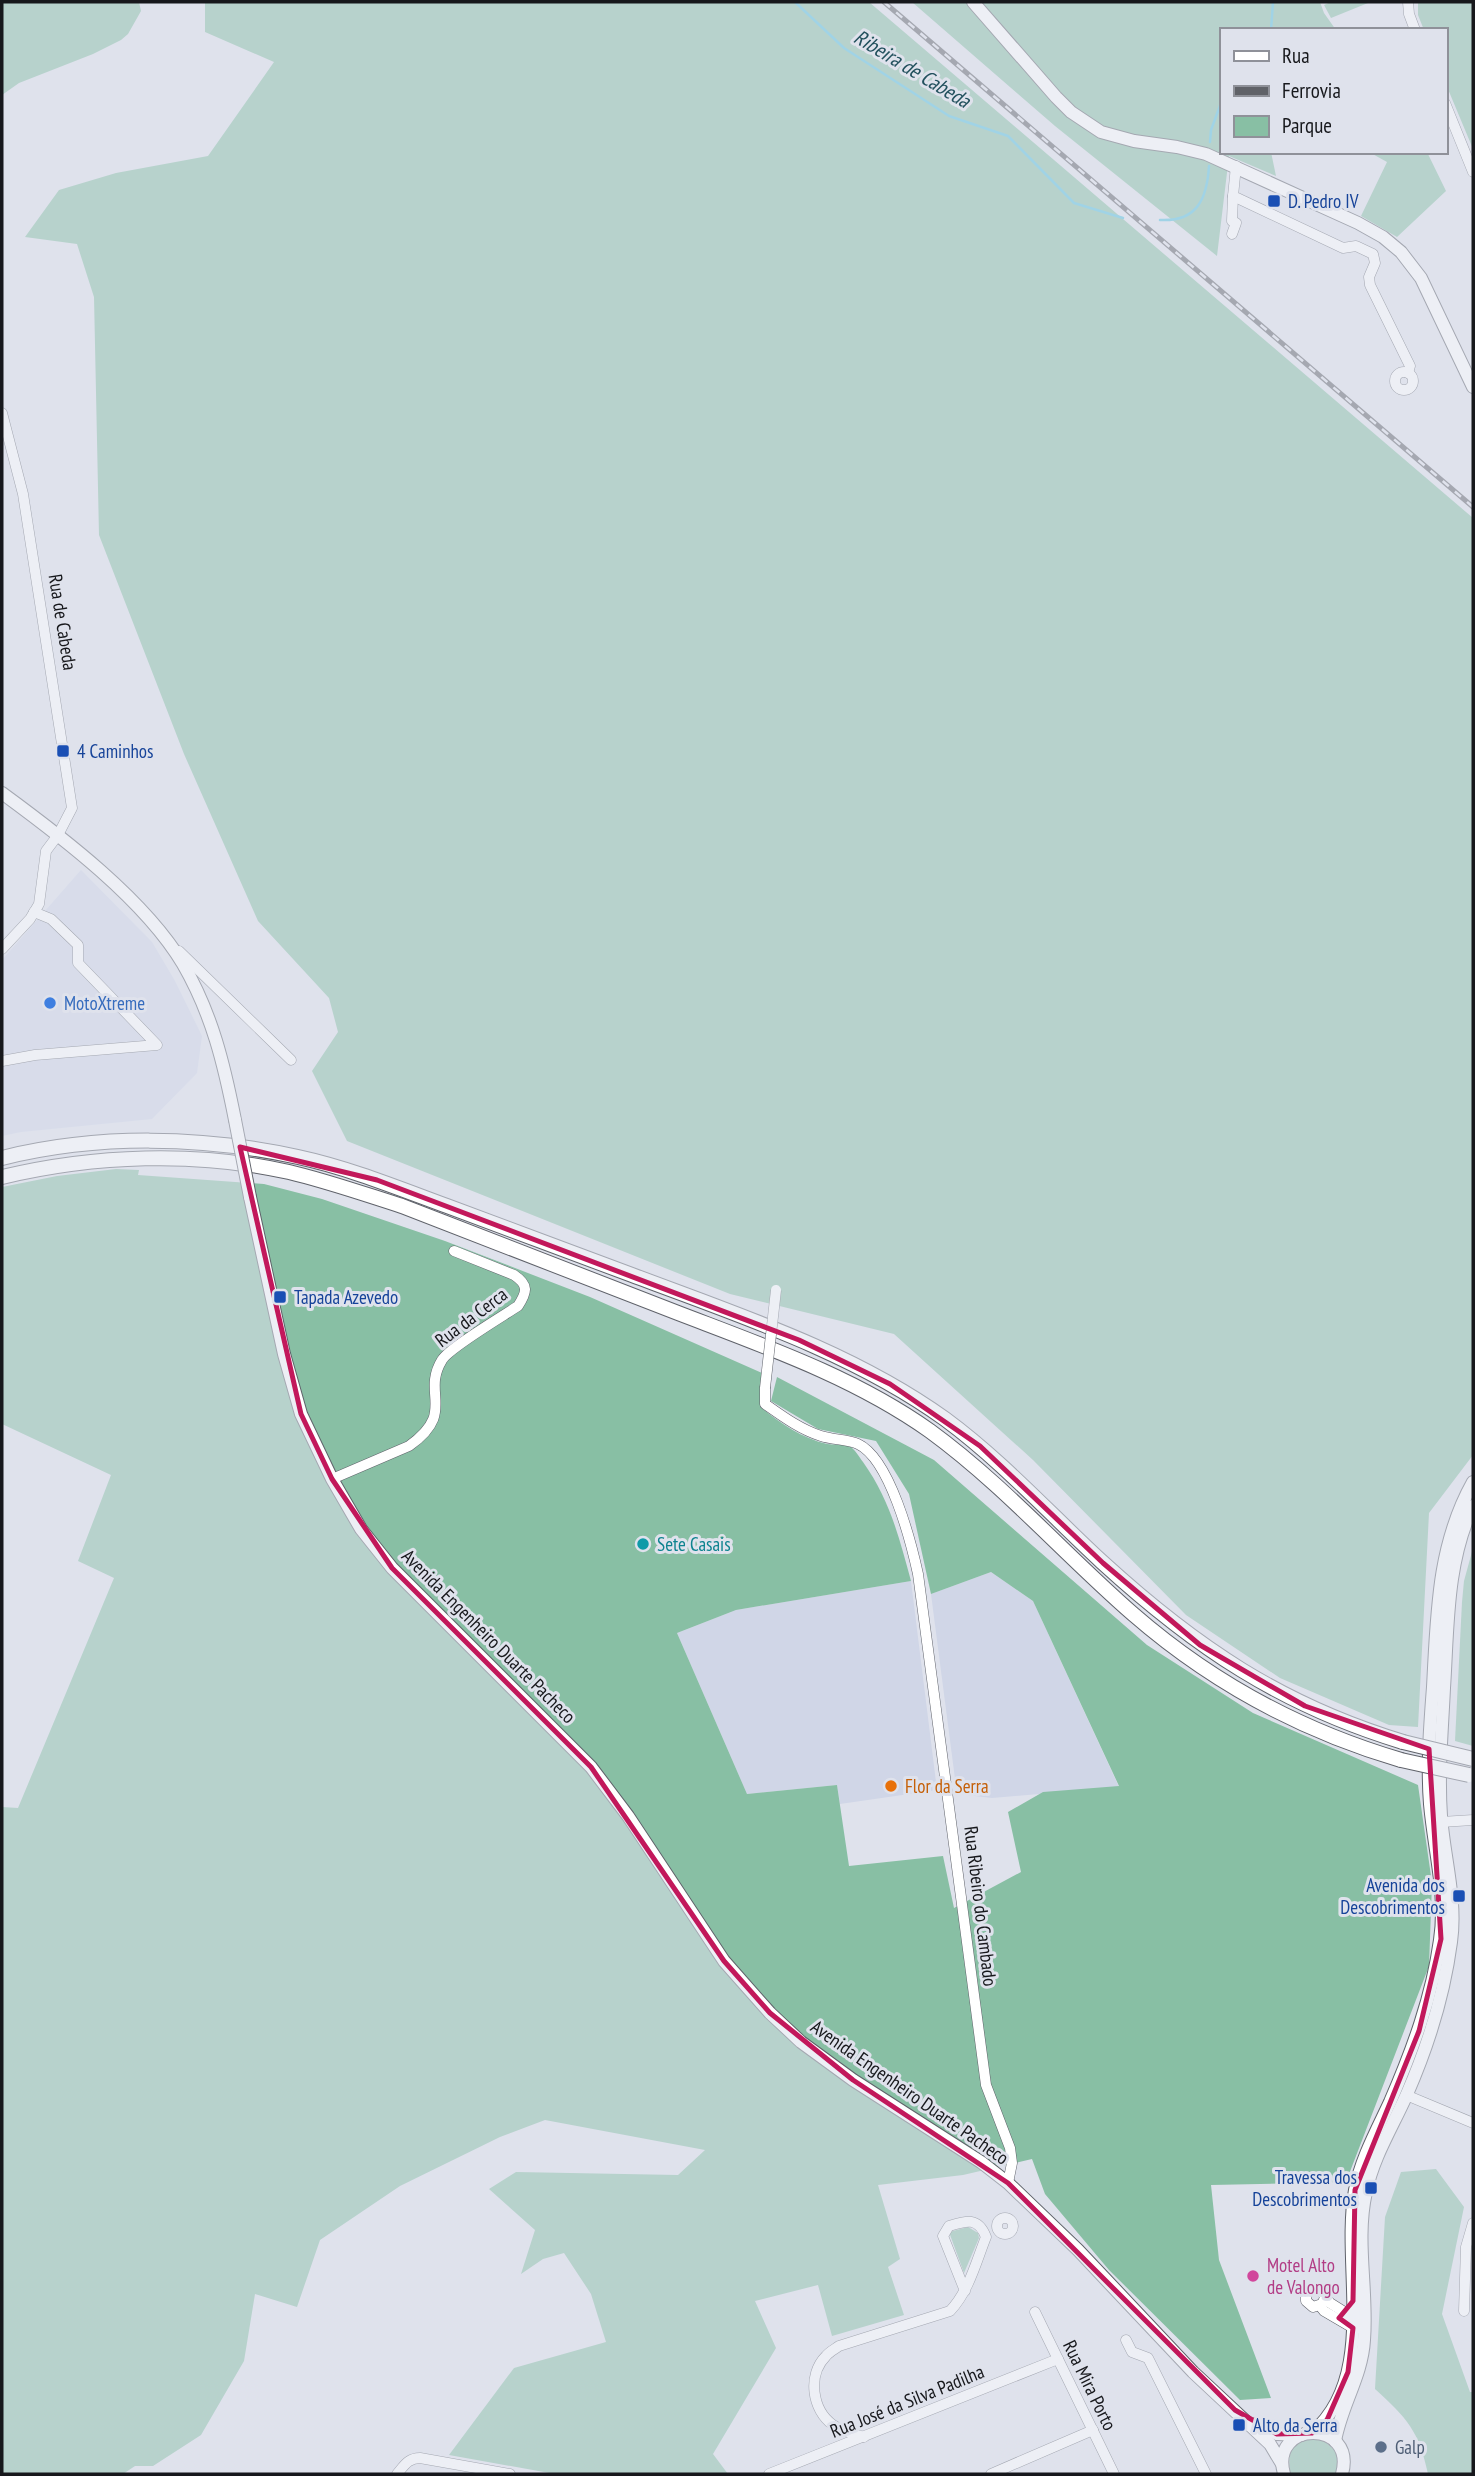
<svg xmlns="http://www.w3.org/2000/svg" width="1475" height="2476" font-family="'PT Sans Narrow',sans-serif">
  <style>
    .built { fill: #d0d6e7 }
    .green { fill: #88bfa4 }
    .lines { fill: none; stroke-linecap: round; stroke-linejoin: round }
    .stream { stroke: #55c1de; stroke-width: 2.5 }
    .minor-casing { stroke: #5f626a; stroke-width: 11 }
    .major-casing { stroke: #5f626a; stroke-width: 14 }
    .highway-casing { stroke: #5f626a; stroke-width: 16 }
    .minor { stroke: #fff; stroke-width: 10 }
    .major { stroke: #fff; stroke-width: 12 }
    .highway { stroke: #fff; stroke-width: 14 }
    .rail-casing { stroke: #606268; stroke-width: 5 }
    .rail { stroke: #dfe2ec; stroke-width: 2.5; stroke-dasharray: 8; stroke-linecap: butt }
    .minor-bridge-casing { stroke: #5f626a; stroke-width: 11; stroke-linecap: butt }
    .major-bridge-casing { stroke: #5f626a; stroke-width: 14; stroke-linecap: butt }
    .highway-bridge-casing { stroke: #5f626a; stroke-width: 16; stroke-linecap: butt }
    .minor-bridge { stroke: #fff; stroke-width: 10 }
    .major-bridge { stroke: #fff; stroke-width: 12 }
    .highway-bridge { stroke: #fff; stroke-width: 14 }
    .marked { fill: none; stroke: #c2185b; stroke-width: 5; stroke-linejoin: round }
    .transit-dot { fill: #1a4fb4; stroke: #dfe2ec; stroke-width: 2.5 }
    .shop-dot { fill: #3f7fe0; stroke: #dfe2ec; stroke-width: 2.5 }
    .culture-dot { fill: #0f9aa8; stroke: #dfe2ec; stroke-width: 2.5 }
    .food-dot { fill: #e8710a; stroke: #dfe2ec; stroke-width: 2.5 }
    .hotel-dot { fill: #d1479c; stroke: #dfe2ec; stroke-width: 2.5 }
    .service-dot { fill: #5c6f8a; stroke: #dfe2ec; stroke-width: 2.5 }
    .labels { text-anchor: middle; stroke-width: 6; stroke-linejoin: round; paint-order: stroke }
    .transit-label { font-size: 19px; fill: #164399; stroke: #dfe2ec; text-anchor: start }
    .street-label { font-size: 19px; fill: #17181c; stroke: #dfe2ec }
    .shop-label { font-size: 19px; fill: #366cbe; stroke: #dfe2ec; text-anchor: start }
    .culture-label { font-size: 19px; fill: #0d838f; stroke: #dfe2ec; text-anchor: start }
    .food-label { font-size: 19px; fill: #c56008; stroke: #dfe2ec; text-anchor: start }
    .hotel-label { font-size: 19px; fill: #b23c85; stroke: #dfe2ec; text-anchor: start }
    .service-label { font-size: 19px; fill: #4e5e75; stroke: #dfe2ec; text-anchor: start }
    .water-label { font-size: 21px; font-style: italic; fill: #23515e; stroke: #dfe2ec }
  </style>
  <rect width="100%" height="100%" fill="#dfe2ec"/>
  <g class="built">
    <polygon points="81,870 152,942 175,981 202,1036 197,1073 152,1119 21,1132 2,1136 2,960"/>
    <polygon points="991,1572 1033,1601 1119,1787 992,1798 957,1794 931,1594"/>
    <polygon points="911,1581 937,1790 840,1804 837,1785 747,1794 677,1633 736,1610"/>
  </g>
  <g class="green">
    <polygon points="2,2 139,2 141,11 128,34 121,40 93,54 19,83 2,95"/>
    <polygon points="205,2 869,2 1473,518 1473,1455 1429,1513 1418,1727 1389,1725 1280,1678 1186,1615 1033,1460 894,1334 730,1294 347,1141 312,1071 338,1032 329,998 258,921 184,754 99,535 94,297 77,244 25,237 59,190 116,173 208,156 274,62 205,32"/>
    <polygon points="912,2 1320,2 1324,13 1336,30 1221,30 1221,152 1271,152 1276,176 1229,156 1217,256 1055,126"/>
    <polygon points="1331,2 1368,2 1368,3 1331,18 1324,5"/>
    <polygon points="1418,2 1473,2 1473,149 1445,82 1445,30 1424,30 1418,15"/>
    <polygon points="1369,152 1427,152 1446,191 1397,237 1361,216 1387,162"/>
    <path d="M116,1169L139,1170L138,1175L264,1184L322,1199L445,1241L590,1297L762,1373V1408C781,1424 802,1438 827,1444C834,1445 843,1444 849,1446C855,1449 859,1457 863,1462C890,1500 899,1537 911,1581L736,1610L677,1633L747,1794L837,1785L849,1866L943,1856L954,1908L1021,1872L1008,1812L1043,1792L1119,1786L1033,1601L991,1572L931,1594L909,1494L876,1441L818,1429L771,1401L777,1377L934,1460L1147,1645L1253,1713L1418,1785L1432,1883L1429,1966L1346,2182L1211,2185L1219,2260L1271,2398L1240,2400L1109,2270L1045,2194L1032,2159L963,2175L878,2185L900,2259L888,2267L904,2315L832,2336L818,2285L755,2301L776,2348L713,2454L728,2474H555L449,2455L514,2368L606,2342L591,2294L564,2253L543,2259L521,2274L535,2230L489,2189L516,2172L678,2175L705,2150L545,2120L500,2137L400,2186L320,2240L297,2307L255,2294L244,2361L201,2435L153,2466H135L123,2474H2V1807L18,1808L114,1578L78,1561L111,1475L2,1424V1187L57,1176Z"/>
    <polygon points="1473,1548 1473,1746 1455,1741 1462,1602 1464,1581"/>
    <path d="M1436,2169L1464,2207L1442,2314L1470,2392H1473V2474H1428C1419,2431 1407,2418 1375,2389L1385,2217L1401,2172Z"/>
    <polygon points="968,2227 978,2233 979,2238 964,2273 949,2232"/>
    <path d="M1320,2438C1338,2451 1339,2453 1337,2474H1290C1287,2447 1293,2440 1320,2438Z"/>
  </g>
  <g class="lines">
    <g class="stream">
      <polyline points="795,2 844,48 949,116 1008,136 1074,203 1123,218"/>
      <polyline points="1271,30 1273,2"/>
      <polyline points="1210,142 1211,130 1221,103"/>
      <path d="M1160,220C1197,222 1207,199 1209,166"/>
    </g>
    <g class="minor-casing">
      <g id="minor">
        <polyline points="1408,2 1409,14 1415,30"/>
        <polyline points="1445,103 1473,172"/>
        <polyline points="1236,166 1233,196 1343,248 1356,246 1373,254 1375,263 1369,277 1370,285 1410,366 1408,373"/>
        <polyline points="1232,234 1236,223 1232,221 1233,196"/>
        <circle cx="1404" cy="381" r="9"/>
        <polyline points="2,413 23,494 72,808 58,835 46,851 39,904 30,919 2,949"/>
        <polyline points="179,951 291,1060"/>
        <polyline points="2,1061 35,1055 157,1045 78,963 78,945 51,919 34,912"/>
        <path d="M765,1388V1404C782,1416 801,1430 821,1436C833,1440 847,1439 858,1444C890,1459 911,1542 918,1574L986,2085L1010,2148L1012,2163L1008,2183"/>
        <path d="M332,1479L409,1446C457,1412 421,1394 442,1360C449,1348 503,1316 518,1306C527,1292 529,1285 514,1275L454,1251"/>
        <polyline points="1441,1822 1473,1820"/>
        <polyline points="1406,2095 1473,2123"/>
        <circle cx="1005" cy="2226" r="8"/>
        <polyline points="1325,2298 1322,2304 1313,2307 1306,2301 1306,2295 1312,2288 1319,2288 1330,2303 1357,2320"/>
        <polyline points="1320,2306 1324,2311 1353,2328 1358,2328"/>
        <polyline points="1464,2311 1466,2247 1473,2223"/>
        <polyline points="1035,2312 1114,2474"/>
        <polyline points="1126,2340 1132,2352 1148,2358 1206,2474"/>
        <path d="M864,2437C854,2434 841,2431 833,2425C812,2410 807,2375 826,2356C829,2352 835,2349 839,2346L950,2311C969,2291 976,2262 986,2237C978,2216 965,2221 949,2226L943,2236L965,2291"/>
        <path d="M397,2474C404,2466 408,2458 420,2458L510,2474"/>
        <polyline points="769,2474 1058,2359"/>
        <polyline points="991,2474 1093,2430"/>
      </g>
    </g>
    <g class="major-casing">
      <g id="major">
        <polyline points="973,2 1056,97 1071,112 1101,132 1134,141 1177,147 1206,154 1358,223 1383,237 1401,252 1421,278 1473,387"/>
        <path d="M2,793C62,837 145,900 183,964C212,1014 224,1064 235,1120"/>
        <polyline points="250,1197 284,1354 301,1414 332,1479 361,1529 392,1568 591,1767 628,1816 724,1961 770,2013 801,2042 853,2080 981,2162 1008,2183 1078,2250 1193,2372 1270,2444 1282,2464"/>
        <polyline points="1256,2424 1277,2434 1301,2435"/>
        <path d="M1312,2433C1379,2376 1341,2266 1355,2190C1361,2159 1377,2130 1390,2102C1413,2049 1432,1997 1440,1940C1447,1894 1434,1850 1430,1804C1427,1765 1430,1726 1433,1687C1437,1616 1437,1546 1473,1482"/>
        <path d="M1335,2441C1341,2406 1362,2376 1364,2340C1368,2290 1355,2241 1366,2192C1373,2157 1393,2126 1407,2094C1428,2046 1444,1995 1451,1942C1457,1899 1444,1858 1441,1816C1438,1773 1442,1731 1444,1688C1448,1627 1446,1563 1473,1506"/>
        <path d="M1284,2474C1269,2420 1357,2419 1342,2474"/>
      </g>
    </g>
    <g class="highway-casing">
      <g id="highway">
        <path d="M2,1158C98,1134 202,1136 298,1157C349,1168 398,1188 447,1206C509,1229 570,1252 632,1275C738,1315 852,1352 945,1419C1002,1461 1050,1514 1102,1562C1195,1647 1281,1705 1403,1742"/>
        <path d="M2,1177C94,1155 196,1151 289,1172C327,1181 364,1194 402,1206C494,1242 586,1278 678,1313C764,1346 854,1377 930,1431C1004,1485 1064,1554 1133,1614C1210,1681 1302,1731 1401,1760"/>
      </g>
    </g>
    <use href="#minor" class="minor"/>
    <use href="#major" class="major"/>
    <use href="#highway" class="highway"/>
    <g class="rail-casing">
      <polyline id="rail" points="884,2 1473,507"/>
    </g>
    <use href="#rail" class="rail"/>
    <g class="minor-bridge-casing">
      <polyline id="minor-bridge" points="765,1388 776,1290"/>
    </g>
    <g class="major-bridge-casing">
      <polyline id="major-bridge" points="235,1120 250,1197"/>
    </g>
    <g class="highway-bridge-casing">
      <g id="highway-bridge">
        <polyline points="1403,1742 1473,1759"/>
        <polyline points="1401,1760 1469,1775"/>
      </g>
    </g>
    <use href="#minor-bridge" class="minor-bridge"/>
    <use href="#major-bridge" class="major-bridge"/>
    <use href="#highway-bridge" class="highway-bridge"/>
  </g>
  <path d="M0 0H1475V2476H0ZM240,1147L377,1180L799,1340L890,1384L980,1446L1103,1563L1200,1645L1305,1706L1429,1749L1441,1939L1419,2031L1355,2190L1353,2301L1339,2318L1353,2328L1348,2372L1327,2420L1312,2433L1277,2434L1235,2410L1008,2183L853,2080L770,2013L724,1961L591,1767L392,1568L332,1479L301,1414Z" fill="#dfe2ec" fill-opacity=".55" fill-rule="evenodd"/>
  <path class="marked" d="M240,1147L377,1180L799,1340L890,1384L980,1446L1103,1563L1200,1645L1305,1706L1429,1749L1441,1939L1419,2031L1355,2190L1353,2301L1339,2318L1353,2328L1348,2372L1327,2420L1312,2433L1277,2434L1235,2410L1008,2183L853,2080L770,2013L724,1961L591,1767L392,1568L332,1479L301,1414Z"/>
  <g class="transit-dot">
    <rect x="1267" y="194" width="14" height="14" rx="3.5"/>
    <rect x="56" y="744" width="14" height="14" rx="3.5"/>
    <rect x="273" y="1290" width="14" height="14" rx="3.5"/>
    <rect x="1452" y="1889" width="14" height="14" rx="3.5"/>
    <rect x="1364" y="2181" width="14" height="14" rx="3.5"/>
    <rect x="1232" y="2418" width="14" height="14" rx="3.5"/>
  </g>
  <circle class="shop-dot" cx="50" cy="1003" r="7"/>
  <circle class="culture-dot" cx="643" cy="1544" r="7"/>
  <circle class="food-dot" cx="891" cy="1786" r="7"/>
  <circle class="hotel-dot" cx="1253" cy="2276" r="7"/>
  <circle class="service-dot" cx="1381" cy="2447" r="7"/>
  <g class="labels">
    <g class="transit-label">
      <text x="1288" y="208">D. Pedro IV</text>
      <text x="77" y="758">4 Caminhos</text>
      <text x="294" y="1304">Tapada Azevedo</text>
      <text x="1445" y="1892" text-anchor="end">Avenida dos<tspan x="1445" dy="22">Descobrimentos</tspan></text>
      <text x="1357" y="2184" text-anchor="end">Travessa dos<tspan x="1357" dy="22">Descobrimentos</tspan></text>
      <text x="1253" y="2432">Alto da Serra</text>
    </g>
    <g class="street-label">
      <text transform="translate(63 622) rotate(81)" y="7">Rua de Cabeda</text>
      <text transform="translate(471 1317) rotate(-37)" y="7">Rua da Cerca</text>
      <text transform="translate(489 1636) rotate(45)" y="7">Avenida Engenheiro Duarte Pacheco</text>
      <text transform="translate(981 1906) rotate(83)" y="7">Rua Ribeiro do Cambado</text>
      <text transform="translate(910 2092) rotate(35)" y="7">Avenida Engenheiro Duarte Pacheco</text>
      <text transform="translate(1090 2385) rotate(64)" y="7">Rua Mira Porto</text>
      <text transform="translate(907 2401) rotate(-22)" y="7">Rua José da Silva Padilha</text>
    </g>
    <g class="shop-label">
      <text x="64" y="1010">MotoXtreme</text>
    </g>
    <g class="culture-label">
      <text x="657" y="1551">Sete Casais</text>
    </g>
    <g class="food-label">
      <text x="905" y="1793">Flor da Serra</text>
    </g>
    <g class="hotel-label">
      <text x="1267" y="2272">Motel Alto<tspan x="1267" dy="22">de Valongo</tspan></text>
    </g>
    <g class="service-label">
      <text x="1395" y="2454">Galp</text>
    </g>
    <g class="water-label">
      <text transform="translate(912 69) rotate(31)" y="7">Ribeira de Cabeda</text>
    </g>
  </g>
  <rect width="1475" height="2476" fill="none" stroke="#17181c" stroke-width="7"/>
  <rect x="1220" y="28" width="228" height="126" fill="#dfe2ec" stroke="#8f9199" stroke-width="2"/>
  <rect x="1234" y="51" width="35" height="10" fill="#ffffff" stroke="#8f9199" stroke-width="2"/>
  <text x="1282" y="63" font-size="21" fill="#17181c">Rua</text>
  <rect x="1234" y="86" width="35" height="10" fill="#606268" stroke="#8f9199" stroke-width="2"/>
  <text x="1282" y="98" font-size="21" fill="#17181c">Ferrovia</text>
  <rect x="1234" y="116" width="35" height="21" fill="#88bfa4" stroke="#8f9199" stroke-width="2"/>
  <text x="1282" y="133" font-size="21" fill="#17181c">Parque</text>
</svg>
